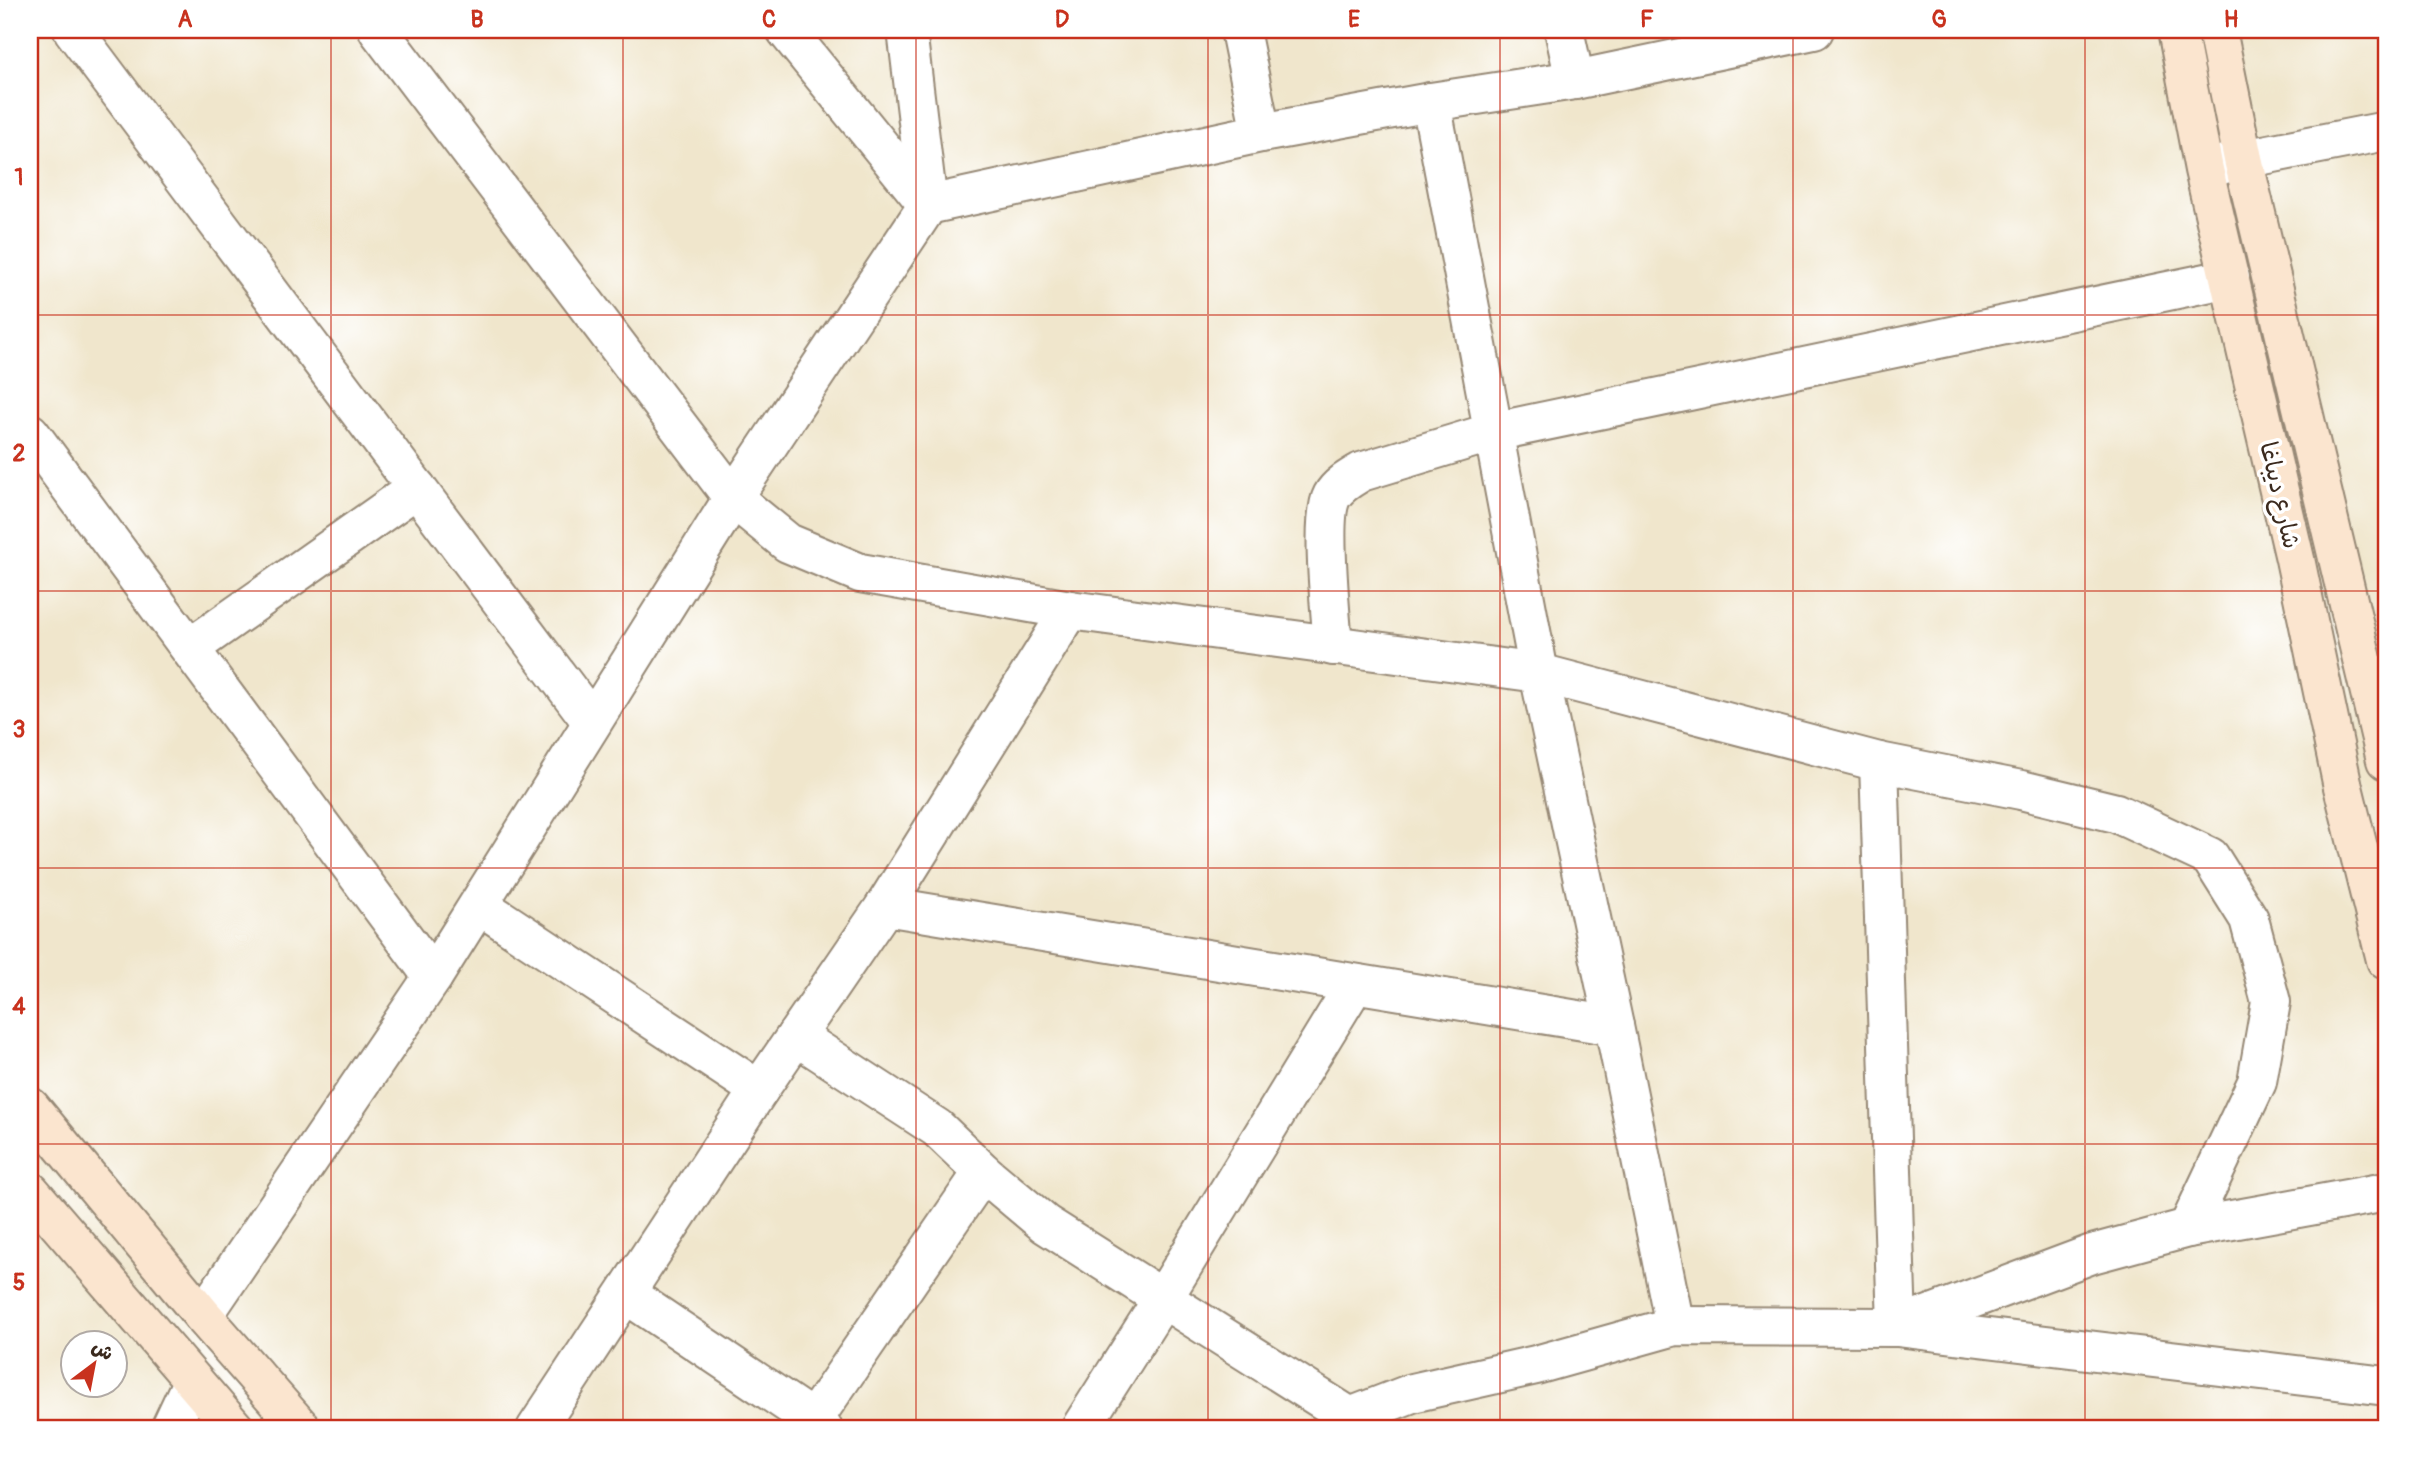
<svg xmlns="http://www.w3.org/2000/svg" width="2416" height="1459" font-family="Pangolin,'Playpen Sans Arabic',sans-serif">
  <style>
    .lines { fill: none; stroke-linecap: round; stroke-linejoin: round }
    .street-casing { stroke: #968875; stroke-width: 42 }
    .secondary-casing { stroke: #968875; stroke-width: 42 }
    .street { stroke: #fff; stroke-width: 38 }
    .secondary { stroke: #fbe5cf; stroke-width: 38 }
    .grid { fill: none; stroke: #c8321e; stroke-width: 2; stroke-opacity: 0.55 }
    .labels { text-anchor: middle; stroke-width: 7; stroke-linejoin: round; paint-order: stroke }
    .street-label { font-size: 24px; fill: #3b2a1e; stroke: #fff }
    .neatline { fill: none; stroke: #c8321e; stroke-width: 2.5 }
    .grid-label { font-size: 23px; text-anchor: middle; font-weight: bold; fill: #c8321e }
  </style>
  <rect width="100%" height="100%" fill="#fff"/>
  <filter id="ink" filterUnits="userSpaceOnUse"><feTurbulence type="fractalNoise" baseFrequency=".0143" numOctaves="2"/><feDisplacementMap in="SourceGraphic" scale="14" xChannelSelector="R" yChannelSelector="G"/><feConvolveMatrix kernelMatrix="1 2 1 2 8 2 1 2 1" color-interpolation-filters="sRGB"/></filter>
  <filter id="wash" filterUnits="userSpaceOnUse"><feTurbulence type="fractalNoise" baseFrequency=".00686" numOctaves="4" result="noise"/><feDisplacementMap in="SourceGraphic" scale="28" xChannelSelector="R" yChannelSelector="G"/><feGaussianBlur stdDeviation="1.57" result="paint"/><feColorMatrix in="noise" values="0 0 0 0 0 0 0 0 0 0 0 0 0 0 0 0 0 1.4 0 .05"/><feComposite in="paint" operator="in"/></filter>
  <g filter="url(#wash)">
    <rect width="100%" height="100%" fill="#f0e6cc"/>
  </g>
  <g filter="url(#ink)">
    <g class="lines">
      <g class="street-casing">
        <g id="street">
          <polyline points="73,30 592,722"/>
          <polyline points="378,30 733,498 788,543 860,573 1070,610 1539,673 1879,762 2021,790 2116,813 2210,857 2249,919 2271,1002 2257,1082 2188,1228"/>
          <polyline points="907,30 928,205 1261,133 1431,102 1575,80 1814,30"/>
          <polyline points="1240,30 1261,133"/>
          <polyline points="1564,30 1575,80"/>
          <polyline points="1431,102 1539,673 1614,1026 1675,1326"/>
          <polyline points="2210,168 2243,159 2386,131"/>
          <polyline points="30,433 433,977"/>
          <path d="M1333,646C1331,616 1320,518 1332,496C1338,485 1351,478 1361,472L1493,432L2230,278"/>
          <polyline points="190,648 417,488"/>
          <polyline points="1879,762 1897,1327 2386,1386"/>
          <polyline points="479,905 759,1090"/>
          <polyline points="885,906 1614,1026"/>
          <polyline points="796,1036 937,1128 983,1172 1045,1224 1350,1417"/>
          <polyline points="626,1294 813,1420 823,1429"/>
          <polyline points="203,1316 433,977 733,498 928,205 786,30"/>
          <polyline points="813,1420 983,1172"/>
          <polyline points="170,1429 192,1382"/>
          <polyline points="536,1429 759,1090 885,906 1070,610"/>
          <polyline points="1080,1429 1162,1300 1355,984"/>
          <polyline points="1335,1429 1350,1417 1412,1393 1536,1365 1675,1326 1897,1327 2092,1254 2188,1228 2386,1192"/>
        </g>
      </g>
      <g class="secondary-casing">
        <g id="secondary">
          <polyline points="2177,30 2204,170 2295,559 2343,787 2386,960"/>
          <polyline points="2217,30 2243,159 2386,760"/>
          <polyline points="30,1107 203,1316 302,1429"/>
          <polyline points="30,1191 235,1429"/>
        </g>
      </g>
      <use href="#street" class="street"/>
      <use href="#secondary" class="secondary"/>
    </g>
  </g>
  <path class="grid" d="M331,30V1429M623,30V1429M916,30V1429M1208,30V1429M1500,30V1429M1793,30V1429M2085,30V1429M30,315H2386M30,591H2386M30,868H2386M30,1144H2386"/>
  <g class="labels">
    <g class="street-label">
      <text transform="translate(2280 495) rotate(77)" y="8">شارع ديباغا</text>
    </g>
  </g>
  <rect width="2416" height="1459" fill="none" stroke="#fff" stroke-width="77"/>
  <g transform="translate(94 1364) rotate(32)"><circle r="33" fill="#ffffff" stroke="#b1aaa5" stroke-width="2"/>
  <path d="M0-5L12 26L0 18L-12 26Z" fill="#c8321e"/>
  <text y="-10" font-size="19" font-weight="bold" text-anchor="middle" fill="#3b2a1e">ش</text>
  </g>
  <rect x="38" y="38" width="2340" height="1382" class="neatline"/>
  <g class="grid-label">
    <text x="185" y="27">A</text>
    <text x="477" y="27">B</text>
    <text x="769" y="27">C</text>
    <text x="1062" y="27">D</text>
    <text x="1354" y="27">E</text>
    <text x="1647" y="27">F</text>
    <text x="1939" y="27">G</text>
    <text x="2231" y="27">H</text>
    <text x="19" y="185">1</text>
    <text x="19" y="461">2</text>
    <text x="19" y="737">3</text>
    <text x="19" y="1014">4</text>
    <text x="19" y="1290">5</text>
  </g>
</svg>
